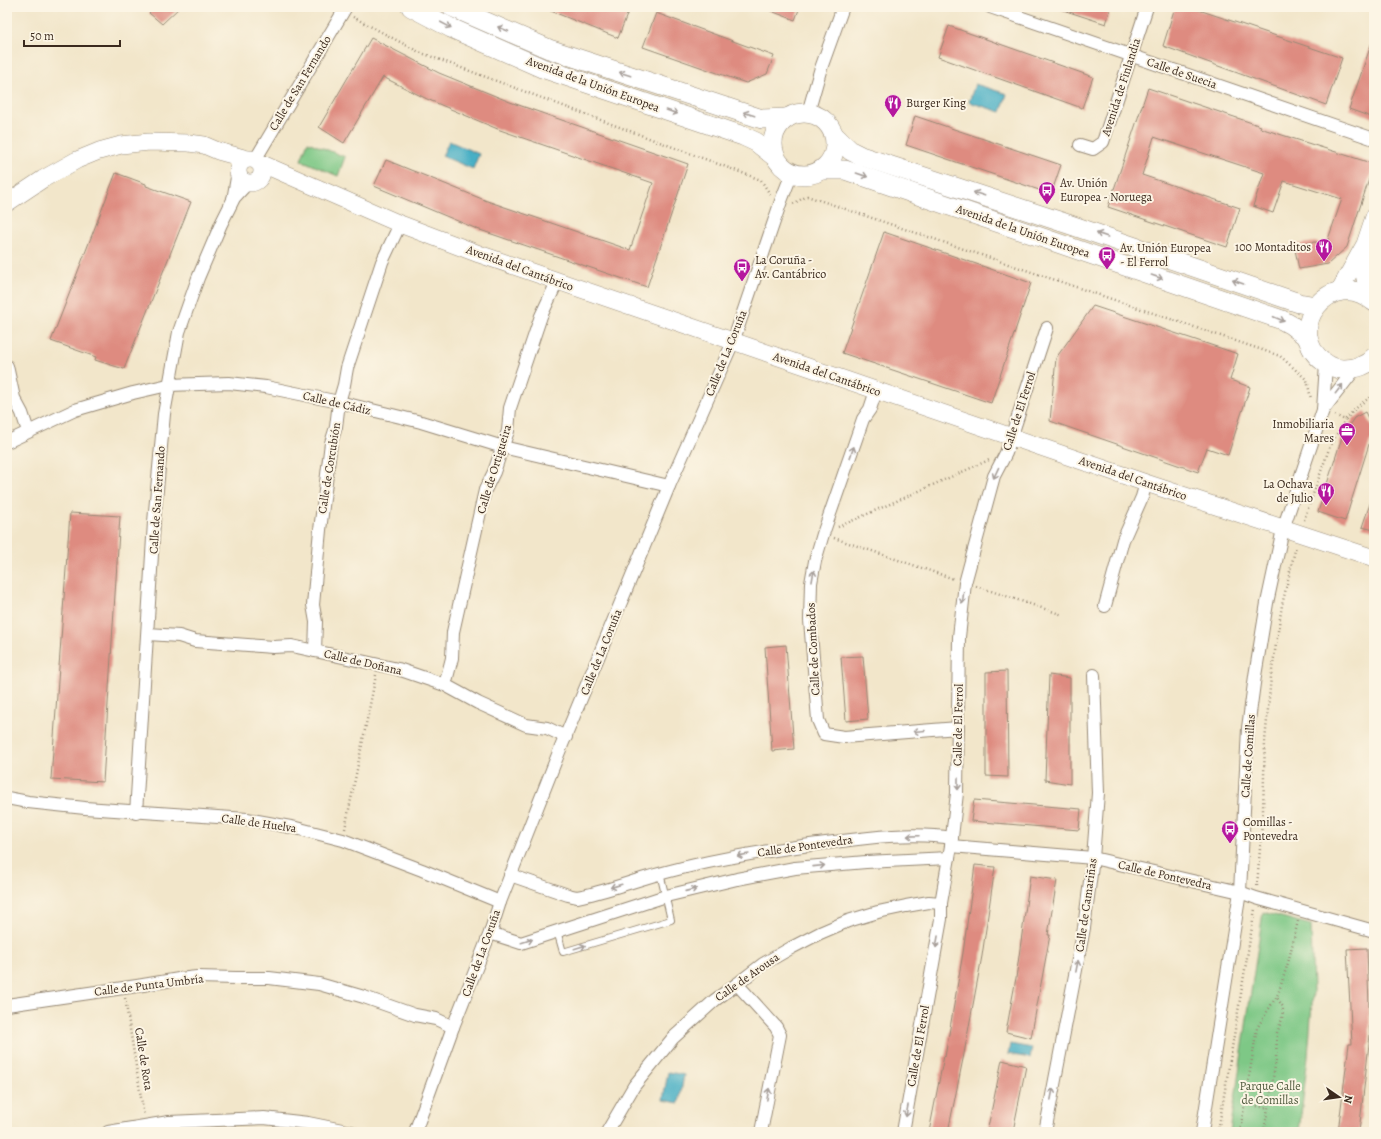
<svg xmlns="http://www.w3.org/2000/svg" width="1381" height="1139" font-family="Alegreya,serif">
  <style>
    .green { fill: #7ec886; stroke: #5c7952 }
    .water { fill: #46afc5; stroke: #406c72 }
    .building { fill: #de8b80 }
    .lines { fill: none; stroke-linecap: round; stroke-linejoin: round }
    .lane-casing { stroke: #968874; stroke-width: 8 }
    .street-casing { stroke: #968874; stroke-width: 14 }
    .secondary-casing { stroke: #968874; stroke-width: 18 }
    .primary-casing { stroke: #968874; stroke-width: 20 }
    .path { stroke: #968874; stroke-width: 2.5; stroke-dasharray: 1 3; stroke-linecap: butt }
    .lane { stroke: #fff; stroke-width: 6 }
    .street { stroke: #fff; stroke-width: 12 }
    .secondary { stroke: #fff; stroke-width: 17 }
    .primary { stroke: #fff; stroke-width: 19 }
    .oneway { stroke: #a79f9a }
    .labels { text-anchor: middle; stroke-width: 4; stroke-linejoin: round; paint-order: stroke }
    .street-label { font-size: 12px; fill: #3b2a1e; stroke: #fcf5e5 }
    .poi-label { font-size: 12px; fill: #3b2a1e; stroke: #fcf5e5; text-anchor: start }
    .park-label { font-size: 12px; fill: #4f593d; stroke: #fcf5e5 }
  </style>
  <rect width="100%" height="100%" fill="#fcf5e5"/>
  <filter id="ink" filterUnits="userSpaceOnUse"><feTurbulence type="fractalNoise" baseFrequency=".025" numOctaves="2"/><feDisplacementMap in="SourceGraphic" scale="8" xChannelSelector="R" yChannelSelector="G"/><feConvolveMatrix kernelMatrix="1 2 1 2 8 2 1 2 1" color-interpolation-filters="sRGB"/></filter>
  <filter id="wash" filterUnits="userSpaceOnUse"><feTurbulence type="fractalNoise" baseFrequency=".012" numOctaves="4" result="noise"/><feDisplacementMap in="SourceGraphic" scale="16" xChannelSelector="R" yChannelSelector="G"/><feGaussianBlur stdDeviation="0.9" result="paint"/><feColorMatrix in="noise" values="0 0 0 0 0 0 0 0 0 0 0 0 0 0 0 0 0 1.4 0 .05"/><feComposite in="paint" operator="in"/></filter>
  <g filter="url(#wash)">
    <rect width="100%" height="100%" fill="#f2e6ca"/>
    <g class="green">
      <polygon points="308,142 345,157 338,176 301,160"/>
      <polygon points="1263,912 1311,925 1313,991 1308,1056 1299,1132 1230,1132"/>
    </g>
    <g class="water">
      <polygon points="975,84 1007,94 1001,112 969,102"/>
      <polygon points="449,141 479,154 473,169 442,156"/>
      <polygon points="1010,1044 1032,1048 1030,1058 1008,1054"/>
      <polygon points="668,1072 684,1075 679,1103 663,1100"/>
    </g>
    <g id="blocks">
      <g class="building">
        <polygon points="155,7 180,7 162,24 149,13"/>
        <polygon points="541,7 630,7 618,38"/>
        <polygon points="763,7 800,7 795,20 763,8"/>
        <polygon points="1060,7 1111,7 1106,24 1060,9"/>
        <polygon points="1175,7 1190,7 1342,58 1326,105 1163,46"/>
        <polygon points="656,13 774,56 767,74 746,83 643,47"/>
        <polygon points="949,26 1093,77 1082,108 938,57"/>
        <polygon points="371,38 439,73 510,102 688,164 647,287 477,229 374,186 386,160 487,201 630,250 653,183 500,130 427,99 383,77 344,143 319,127"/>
        <polygon points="1372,42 1374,42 1374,118 1349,109"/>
        <polygon points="1148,88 1261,126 1260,128 1374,164 1347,247 1328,264 1299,269 1294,245 1315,242 1326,245 1342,199 1284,181 1273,213 1253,206 1264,173 1154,137 1142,175 1240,208 1227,247 1108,207"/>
        <polygon points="915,116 1061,165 1051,194 906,145"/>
        <polygon points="116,173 146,184 146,186 191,202 124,369 95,360 96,357 51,341"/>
        <polygon points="884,232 1031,283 991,403 842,353"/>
        <polygon points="1093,306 1238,354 1230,380 1250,387 1228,455 1207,448 1198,472 1050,421 1056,358"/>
        <polygon points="1365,412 1374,430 1374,439 1370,441 1345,521 1318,512 1343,434 1354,418"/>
        <polygon points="1372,498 1374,499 1374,530 1362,527"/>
        <polygon points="70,513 120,516 103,782 51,779"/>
        <polygon points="786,645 794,749 772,751 765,647"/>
        <polygon points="863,656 868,719 846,721 841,657"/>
        <polygon points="1007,671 1008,777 986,776 986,672"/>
        <polygon points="1049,675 1070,678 1070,784 1045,780"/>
        <polygon points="974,800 1081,809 1079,830 971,821"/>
        <polygon points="975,865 995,867 982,956 963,1059 948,1132 929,1132 944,1056 945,1057 963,953"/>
        <polygon points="1030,876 1057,880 1048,935 1050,935 1031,1038 1006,1032 1016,978"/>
        <polygon points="1367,948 1370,1035 1359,1132 1338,1132 1349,1044 1352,1044 1347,949"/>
        <polygon points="1002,1060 1026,1066 1015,1121 1013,1132 987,1132"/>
      </g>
    </g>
  </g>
  <g filter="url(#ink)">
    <use href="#blocks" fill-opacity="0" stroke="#968874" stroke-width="1"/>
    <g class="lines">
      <g class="lane-casing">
        <polyline id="lane" points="557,931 563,952 671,920 660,873"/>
      </g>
      <g class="street-casing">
        <g id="street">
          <polyline points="990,7 1374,139"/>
          <polyline points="808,113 820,71 843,7"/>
          <polyline points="1080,145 1093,149 1103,142 1147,7"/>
          <polyline points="255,160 346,7"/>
          <polyline points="233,199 245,186 251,183"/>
          <polyline points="7,366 14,398 22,413 28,431"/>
          <polyline points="876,391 870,409 863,419 823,534 815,561 811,583 810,620 818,720 824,734 844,737 958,728"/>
          <polyline points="1323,410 1355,369"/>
          <polyline points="7,442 75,410 133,393 168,385 229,383 266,387 339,402 421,422 503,447 669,486"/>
          <polyline points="1105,606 1123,540 1142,497 1146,483"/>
          <polyline points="148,634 179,636 195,641 273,647 292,646 398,669 445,685 478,703 526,725 547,728 566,737"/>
          <polyline points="315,651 316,622 313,605 320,530 331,443 336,427 339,402 344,385 347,368 382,262 400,224"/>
          <polyline points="445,685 452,658 453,632 485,490 494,472 508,431 510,408 541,316 557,282"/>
          <polyline points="7,798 28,802 85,808 247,819 296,828 343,840 422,870 500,902"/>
          <polyline points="136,813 154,522 164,414 179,332 198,278 221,224 233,200 238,172"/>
          <polyline points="951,846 1093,858 1240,892 1256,898 1374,931"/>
          <path d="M510,875L568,895L577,897C605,892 632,881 659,874C716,858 776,849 834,842C871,837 915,832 952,838"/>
          <polyline points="490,933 521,943 666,896 737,879 795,868 866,862 949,858"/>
          <polyline points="737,984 776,1027 780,1035 761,1132"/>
          <polyline points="7,1005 137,986 179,979 197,977 236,978 269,978 319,984 364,997 415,1015 436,1019 453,1027"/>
          <polyline points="108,1132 169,1122 264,1118 308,1123 352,1132"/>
          <polyline points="415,1132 453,1027 490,933 500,902 559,752 669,486 733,342 781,201 792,173"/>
          <polyline points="607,1132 634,1086 673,1038 715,1000 737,984 763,964 791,948 820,933 848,921 878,912 906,906 929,902 941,903"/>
          <polyline points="903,1132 941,919 941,903 951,846 957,793 959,637 965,583 994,476 1006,453 1047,328"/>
          <polyline points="1045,1132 1084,928 1093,858 1098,793 1094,675"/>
          <polyline points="1202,1132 1240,892 1248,728 1255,676 1267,603 1283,529 1323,410 1326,364"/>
        </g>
      </g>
      <g class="secondary-casing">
        <g id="secondary">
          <circle cx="250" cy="171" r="12"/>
          <polyline points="258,162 400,224 479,254 1146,483 1374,558"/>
          <polyline points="7,203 43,179 77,160 99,151 121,145 149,142 189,143 204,145 218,151 247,159"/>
          <polyline points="1365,248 1364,274 1369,297"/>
          <polyline points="1339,291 1365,244 1374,217"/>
        </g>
      </g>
      <g class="primary-casing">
        <g id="primary">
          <polyline points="411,7 451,28 542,68 743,136 756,142 775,157"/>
          <polyline points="452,7 549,49 762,119 787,118"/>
          <circle cx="804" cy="144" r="31"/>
          <polyline points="835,136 851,151 861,156 1068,224 1299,303 1316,306"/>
          <polyline points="824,170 845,170 1282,320 1291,325 1308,338"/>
          <path d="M1374,302C1331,264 1281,331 1324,362C1329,366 1337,369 1343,369C1355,369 1366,367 1374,357"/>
        </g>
      </g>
      <g class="path">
        <polyline points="353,17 419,52 761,180 771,196"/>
        <polyline points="793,204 807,196 1280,356 1307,380 1311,399"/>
        <path d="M1335,415L1345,420C1354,410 1362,401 1374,396"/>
        <polyline points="1304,520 1330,446 1345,420"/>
        <polyline points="838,527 989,460"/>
        <polyline points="834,538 954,579"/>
        <polyline points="976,586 1063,615"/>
        <polyline points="345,829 376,675"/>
        <polyline points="1257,886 1263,811 1265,741 1271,677 1282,605 1296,546"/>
        <polyline points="125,998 144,1116"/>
        <polyline points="1245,1104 1268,1108"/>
        <polyline points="1218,1132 1255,909"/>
        <polyline points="1240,1132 1257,1028 1278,994 1288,963 1298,921"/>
        <polyline points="1264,1132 1276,1060 1277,1033 1282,1019 1283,1007 1276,996"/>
      </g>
      <use href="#lane" class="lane"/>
      <use href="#street" class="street"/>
      <use href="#secondary" class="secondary"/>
      <use href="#primary" class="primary"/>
    </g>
    <defs><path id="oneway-shaft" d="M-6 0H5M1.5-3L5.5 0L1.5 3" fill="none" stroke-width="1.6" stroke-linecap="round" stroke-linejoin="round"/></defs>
    <g class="oneway">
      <use href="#oneway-shaft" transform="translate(446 25) rotate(28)"/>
      <use href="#oneway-shaft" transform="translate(503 29) rotate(-157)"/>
      <use href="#oneway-shaft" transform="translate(625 74) rotate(-162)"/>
      <use href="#oneway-shaft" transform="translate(672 112) rotate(19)"/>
      <use href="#oneway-shaft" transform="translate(749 114) rotate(-162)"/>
      <use href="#oneway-shaft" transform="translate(862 175) rotate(19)"/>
      <use href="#oneway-shaft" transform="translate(979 194) rotate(-162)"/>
      <use href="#oneway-shaft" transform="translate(1102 235) rotate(-161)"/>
      <use href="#oneway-shaft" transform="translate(1157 277) rotate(19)"/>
      <use href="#oneway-shaft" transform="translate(1238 282) rotate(-161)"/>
      <use href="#oneway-shaft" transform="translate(1279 319) rotate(23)"/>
      <use href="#oneway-shaft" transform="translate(1339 389) rotate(-52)"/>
      <use href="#oneway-shaft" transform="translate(852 452) rotate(-71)"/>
      <use href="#oneway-shaft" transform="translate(996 473) rotate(115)"/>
      <use href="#oneway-shaft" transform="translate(813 576) rotate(-80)"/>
      <use href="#oneway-shaft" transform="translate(963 598) rotate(96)"/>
      <use href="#oneway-shaft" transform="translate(919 731) rotate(175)"/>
      <use href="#oneway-shaft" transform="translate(958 784) rotate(90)"/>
      <use href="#oneway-shaft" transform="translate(913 836) rotate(178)"/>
      <use href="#oneway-shaft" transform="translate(743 855) rotate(170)"/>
      <use href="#oneway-shaft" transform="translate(819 866) rotate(-6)"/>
      <use href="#oneway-shaft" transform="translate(616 886) rotate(164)"/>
      <use href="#oneway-shaft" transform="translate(691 890) rotate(-13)"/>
      <use href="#oneway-shaft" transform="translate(527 941) rotate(-17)"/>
      <use href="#oneway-shaft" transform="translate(937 942) rotate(100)"/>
      <use href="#oneway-shaft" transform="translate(580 947) rotate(-17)"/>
      <use href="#oneway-shaft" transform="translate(1077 966) rotate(-79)"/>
      <use href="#oneway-shaft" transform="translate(768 1094) rotate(-79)"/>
      <use href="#oneway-shaft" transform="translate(1052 1094) rotate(-79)"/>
      <use href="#oneway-shaft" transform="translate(907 1111) rotate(100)"/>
    </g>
  </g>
  <defs>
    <g id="restaurant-pin" transform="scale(0.9)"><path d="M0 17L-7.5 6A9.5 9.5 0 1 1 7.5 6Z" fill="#b5179e" stroke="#fcf5e5"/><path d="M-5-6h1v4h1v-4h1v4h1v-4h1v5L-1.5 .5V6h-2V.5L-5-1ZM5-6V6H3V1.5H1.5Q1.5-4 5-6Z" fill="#fff"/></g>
    <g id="bus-pin" transform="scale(0.9)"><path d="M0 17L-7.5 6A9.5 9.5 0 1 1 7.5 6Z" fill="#b5179e" stroke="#fcf5e5"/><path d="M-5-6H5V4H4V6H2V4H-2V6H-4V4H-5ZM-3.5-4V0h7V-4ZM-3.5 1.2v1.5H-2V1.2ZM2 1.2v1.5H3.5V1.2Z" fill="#fff"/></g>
    <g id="office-pin" transform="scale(0.9)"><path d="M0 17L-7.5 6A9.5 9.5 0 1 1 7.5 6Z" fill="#b5179e" stroke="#fcf5e5"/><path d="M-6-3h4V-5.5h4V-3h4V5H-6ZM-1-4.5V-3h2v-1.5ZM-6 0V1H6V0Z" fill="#fff"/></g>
  </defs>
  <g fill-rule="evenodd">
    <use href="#restaurant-pin" x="893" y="103"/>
    <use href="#bus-pin" x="1047" y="190"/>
    <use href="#restaurant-pin" x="1324" y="247"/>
    <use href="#bus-pin" x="1107" y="255"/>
    <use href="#bus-pin" x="742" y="267"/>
    <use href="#office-pin" x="1347" y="431"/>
    <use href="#restaurant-pin" x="1326" y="491"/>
    <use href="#bus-pin" x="1230" y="829"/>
  </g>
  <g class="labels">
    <g class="street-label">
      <text transform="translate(1182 73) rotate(19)" y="4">Calle de Suecia</text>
      <text transform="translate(300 83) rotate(-59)" y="4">Calle de San Fernando</text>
      <text transform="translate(593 84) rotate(20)" y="4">Avenida de la Unión Europea</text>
      <text transform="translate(1121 87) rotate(-72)" y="4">Avenida de Finlandia</text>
      <text transform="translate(1023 231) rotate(19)" y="4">Avenida de la Unión Europea</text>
      <text transform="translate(520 268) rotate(20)" y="4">Avenida del Cantábrico</text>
      <text transform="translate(726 353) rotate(-68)" y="4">Calle de La Coruña</text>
      <text transform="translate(827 374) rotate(19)" y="4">Avenida del Cantábrico</text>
      <text transform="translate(337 403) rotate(13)" y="4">Calle de Cádiz</text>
      <text transform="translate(1019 411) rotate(-72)" y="4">Calle de El Ferrol</text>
      <text transform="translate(329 468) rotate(-81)" y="4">Calle de Corcubión</text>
      <text transform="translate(494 469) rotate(-73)" y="4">Calle de Ortigueira</text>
      <text transform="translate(1133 478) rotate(19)" y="4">Avenida del Cantábrico</text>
      <text transform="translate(157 500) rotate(-86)" y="4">Calle de San Fernando</text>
      <text transform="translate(813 649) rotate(-93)" y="4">Calle de Combados</text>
      <text transform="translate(601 652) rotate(-68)" y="4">Calle de La Coruña</text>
      <text transform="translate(363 662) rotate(13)" y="4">Calle de Doñana</text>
      <text transform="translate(958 725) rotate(-89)" y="4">Calle de El Ferrol</text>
      <text transform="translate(1248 756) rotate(-86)" y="4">Calle de Comillas</text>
      <text transform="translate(259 823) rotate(8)" y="4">Calle de Huelva</text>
      <text transform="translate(805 846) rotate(-8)" y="4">Calle de Pontevedra</text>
      <text transform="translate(1165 875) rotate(13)" y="4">Calle de Pontevedra</text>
      <text transform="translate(1086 905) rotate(-82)" y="4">Calle de Camariñas</text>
      <text transform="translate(481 953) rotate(-70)" y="4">Calle de La Coruña</text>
      <text transform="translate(747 977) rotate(-35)" y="4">Calle de Arousa</text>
      <text transform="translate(149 985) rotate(-7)" y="4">Calle de Punta Umbría</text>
      <text transform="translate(918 1046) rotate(-80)" y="4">Calle de El Ferrol</text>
      <text transform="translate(144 1059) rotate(81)" y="4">Calle de Rota</text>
    </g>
    <g class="poi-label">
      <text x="906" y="107">Burger King</text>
      <text x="1060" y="187">Av. Unión<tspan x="1060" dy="14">Europea - Noruega</tspan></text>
      <text x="1311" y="251" text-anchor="end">100 Montaditos</text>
      <text x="1120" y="252">Av. Unión Europea<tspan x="1120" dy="14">- El Ferrol</tspan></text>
      <text x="755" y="264">La Coruña -<tspan x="755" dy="14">Av. Cantábrico</tspan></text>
      <text x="1334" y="428" text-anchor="end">Inmobiliaria<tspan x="1334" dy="14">Mares</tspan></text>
      <text x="1313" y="488" text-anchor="end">La Ochava<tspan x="1313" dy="14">de Julio</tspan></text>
      <text x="1243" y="826">Comillas -<tspan x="1243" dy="14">Pontevedra</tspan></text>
    </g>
    <g class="park-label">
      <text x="1270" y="1090">Parque Calle<tspan x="1270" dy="14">de Comillas</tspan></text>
    </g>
  </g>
  <rect width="1381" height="1139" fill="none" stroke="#fcf5e5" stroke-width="24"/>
  <g transform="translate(1339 1097) rotate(103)" stroke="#fcf5e5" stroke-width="3" paint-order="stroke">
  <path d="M0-3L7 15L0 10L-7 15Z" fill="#3b2a1e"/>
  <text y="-6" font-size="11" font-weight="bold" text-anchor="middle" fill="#3b2a1e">N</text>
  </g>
  <path d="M24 40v6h96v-6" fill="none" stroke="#3b2a1e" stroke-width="2"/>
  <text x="30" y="40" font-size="12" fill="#3b2a1e" stroke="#fcf5e5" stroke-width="3" paint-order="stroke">50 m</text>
</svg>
